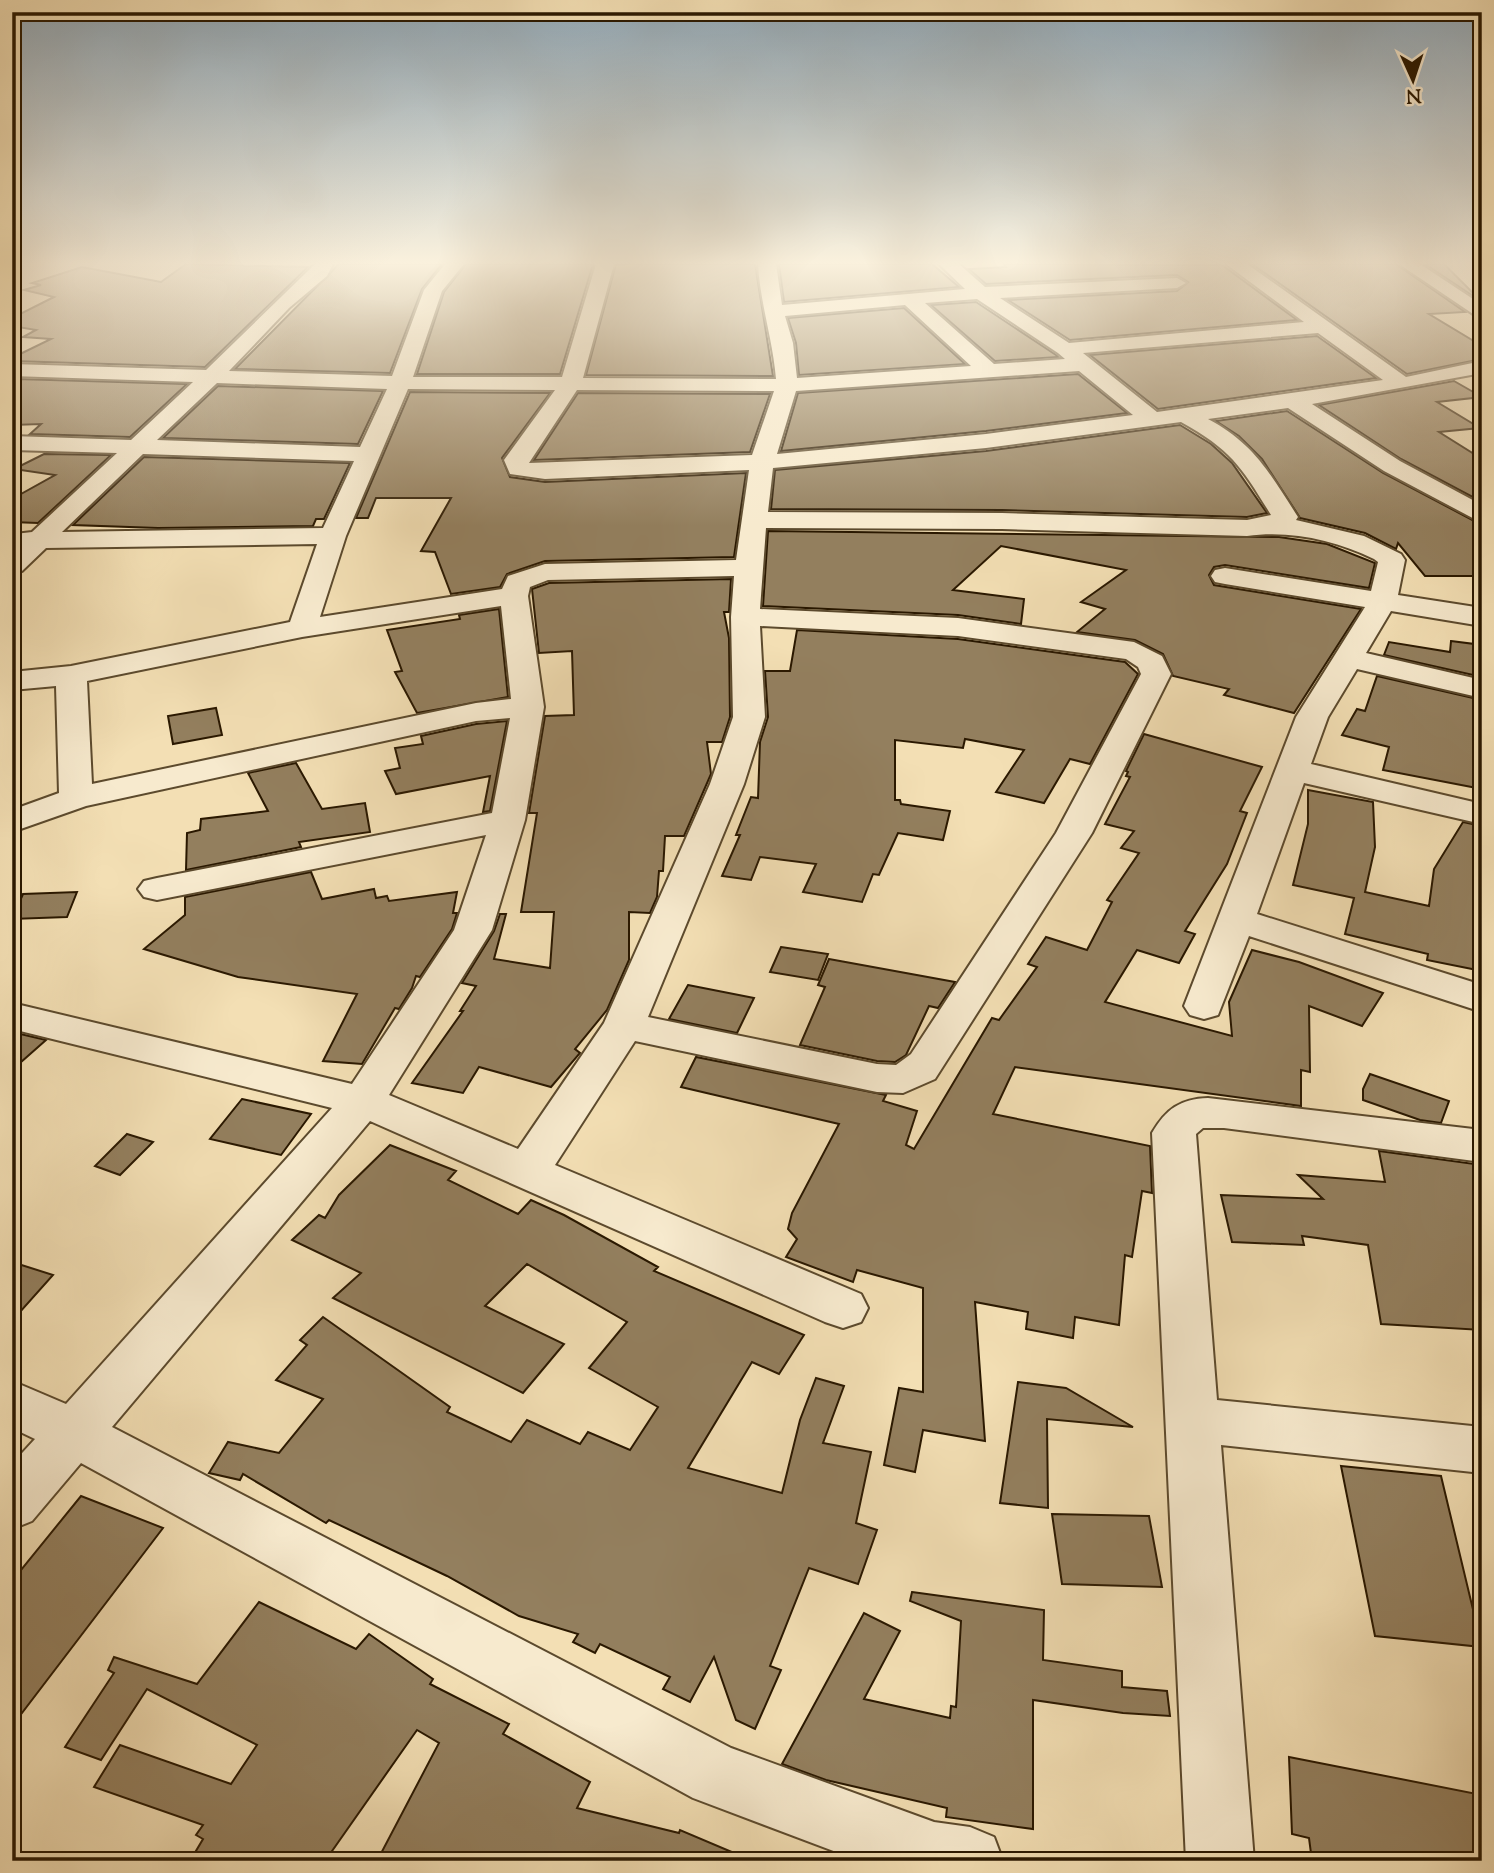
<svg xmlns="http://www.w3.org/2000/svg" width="1494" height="1873" font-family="'Sorts Mill Goudy',serif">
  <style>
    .building { fill: #937f5e; stroke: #2a1800; stroke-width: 2 }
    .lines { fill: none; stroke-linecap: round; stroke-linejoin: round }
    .minor-casing { stroke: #5c4a2d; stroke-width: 4 }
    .minor { fill: #f7eace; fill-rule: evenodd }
  </style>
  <rect width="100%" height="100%" fill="#f3dfb4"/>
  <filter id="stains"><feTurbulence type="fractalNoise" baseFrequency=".00286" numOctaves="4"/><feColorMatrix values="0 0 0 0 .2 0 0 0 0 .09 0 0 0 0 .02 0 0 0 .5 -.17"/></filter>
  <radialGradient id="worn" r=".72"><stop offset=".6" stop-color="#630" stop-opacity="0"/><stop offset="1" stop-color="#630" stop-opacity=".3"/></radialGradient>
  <g class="building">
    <polygon points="186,264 308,267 205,367 12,361 12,358 51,339 23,337 36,330 12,326 12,318 54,297 24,290 41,285 32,283 82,267 161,282"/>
    <polygon points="339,264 442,264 422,289 390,373 235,369"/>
    <polygon points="466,264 593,264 560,374 417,374 444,292"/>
    <polygon points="616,264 755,264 773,376 586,375"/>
    <polygon points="779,264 932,264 959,287 784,302"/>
    <polygon points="1004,264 1222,265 1297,320 1070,340 1008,300 1177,291 1188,282 1177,275 986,284 969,269 1006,267"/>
    <polygon points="1252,264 1396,264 1465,312 1429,314 1482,346 1482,359 1407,374"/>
    <polygon points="1425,264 1444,264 1482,302"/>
    <polygon points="976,302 1056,355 1058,357 995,361 931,305"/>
    <polygon points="904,308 965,364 799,375 796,343 788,318"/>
    <polygon points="1317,336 1376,378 1158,409 1090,355"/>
    <polygon points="1078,374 1127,413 986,431 781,451 798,393"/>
    <polygon points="16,379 187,384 130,437 30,434 41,424 12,425 12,382"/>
    <polygon points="1454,381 1482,397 1437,402 1480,428 1439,432 1482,459 1482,502 1401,459 1319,405"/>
    <polygon points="218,386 383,391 358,444 163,438"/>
    <polygon points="410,392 550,393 502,458 510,477 545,482 746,473 734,557 545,561 507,574 500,587 451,594 435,552 421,551 451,498 376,498 368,518 356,518"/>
    <polygon points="578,393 770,394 750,452 534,460"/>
    <polygon points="1287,411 1383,473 1482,525 1482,576 1425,576 1398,543 1396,549 1365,533 1300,518 1262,459 1239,436 1216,421"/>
    <polygon points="1180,425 1211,444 1232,463 1267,513 1247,517 1002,510 771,509 775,470 986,451"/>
    <polygon points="44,454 111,455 38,523 12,522 12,499 55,475 14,469"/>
    <polygon points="144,457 350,463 324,519 316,519 313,526 158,528 73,525"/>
    <polygon points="768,531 1279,537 1327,544 1375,563 1369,588 1225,565 1214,567 1209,575 1214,585 1361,609 1294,713 1224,695 1229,689 1173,676 1163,654 1135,640 1077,632 1105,609 1081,602 1126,570 1001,546 953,590 1024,599 1021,624 958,615 763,606"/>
    <polygon points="731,579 729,612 724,612 729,638 730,717 722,742 707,742 711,774 684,836 665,836 663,871 659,871 657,897 650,913 629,912 629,960 607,1010 575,1049 580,1053 551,1087 479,1067 463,1093 412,1083 463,1011 460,1011 476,986 462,983 494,931 500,914 506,914 494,959 550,968 554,912 521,912 537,813 529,813 545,716 574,715 572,651 539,653 532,589 549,583"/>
    <polygon points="499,609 508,697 417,713 395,672 402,671 387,630 460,619 459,615"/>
    <polygon points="797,630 958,639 1125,662 1138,674 1090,764 1070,759 1044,803 996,792 1024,750 965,739 963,748 895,740 895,800 900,800 901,804 950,811 943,840 898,833 879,875 873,874 862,902 803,892 816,864 760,857 751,880 722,876 740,835 736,835 751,797 758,798 760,742 768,717 765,671 790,671"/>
    <polygon points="1451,641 1482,645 1482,677 1384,655 1389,642 1450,652"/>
    <polygon points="1377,676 1482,700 1482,789 1383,770 1389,747 1342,735 1357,709 1365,711"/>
    <polygon points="216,708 222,735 173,744 168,716"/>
    <polygon points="507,721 490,811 483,812 490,776 396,794 385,771 400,768 395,748 423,744 421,736 476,724"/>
    <polygon points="1144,734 1262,767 1240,811 1247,813 1227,864 1185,931 1195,934 1179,963 1137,950 1105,1002 1232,1036 1229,1002 1252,950 1299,962 1383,993 1362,1026 1309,1006 1310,1072 1301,1070 1301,1106 1015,1067 993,1114 1150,1146 1152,1193 1142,1191 1132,1257 1125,1255 1119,1325 1075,1317 1073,1338 1026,1329 1028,1312 975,1302 985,1441 923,1430 915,1472 884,1465 899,1388 923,1392 923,1288 857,1270 853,1282 786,1257 797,1239 788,1229 792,1213 839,1124 681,1087 696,1057 886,1095 883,1101 917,1111 906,1145 914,1149 992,1018 999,1020 1037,967 1028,964 1046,937 1087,950 1112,902 1107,900 1139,853 1121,848 1134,831 1105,824 1130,777 1126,776 1128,772 1126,771"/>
    <polygon points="296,763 322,809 365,803 370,832 299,842 301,847 186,870 187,833 200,830 201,819 268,811 248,773"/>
    <polygon points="1308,790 1373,802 1375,847 1365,892 1429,906 1434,869 1463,822 1482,826 1482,971 1427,960 1428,954 1345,934 1354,898 1293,885 1308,824"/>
    <polygon points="311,872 322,899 374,889 376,898 387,896 389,901 457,892 453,913 457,913 452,929 420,977 416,976 412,988 399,1009 395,1008 362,1064 323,1061 357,994 238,977 144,949 185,915 185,897"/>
    <polygon points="77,892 67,917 12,919 23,894"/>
    <polygon points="781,947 828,954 818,980 770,972"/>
    <polygon points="829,959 955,982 938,1008 929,1006 906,1055 895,1062 877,1061 800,1045 825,987 818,985"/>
    <polygon points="688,985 754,998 737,1033 669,1019"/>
    <polygon points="12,1032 46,1040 12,1070"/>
    <polygon points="1370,1074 1449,1101 1441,1123 1420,1120 1363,1100 1363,1089"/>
    <polygon points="242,1099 311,1114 281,1155 210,1139"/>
    <polygon points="127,1134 153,1142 120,1175 95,1166"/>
    <polygon points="390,1145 456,1171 448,1180 518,1214 531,1200 564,1215 658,1267 654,1271 804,1335 779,1374 752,1362 688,1468 782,1493 800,1420 816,1378 844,1386 823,1443 871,1452 856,1523 877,1530 858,1584 809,1568 770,1666 781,1670 755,1729 736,1720 714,1657 690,1702 663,1689 670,1677 600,1644 595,1653 573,1642 578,1634 519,1616 447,1576 329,1520 326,1523 243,1474 240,1480 209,1473 228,1442 279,1453 323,1399 276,1380 307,1345 300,1340 323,1317 450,1407 447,1412 511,1442 527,1420 580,1444 588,1432 630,1450 658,1407 589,1368 627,1322 527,1264 485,1306 564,1344 523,1393 333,1298 361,1273 292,1240 319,1215 325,1218 339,1195"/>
    <polygon points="1379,1151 1482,1165 1482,1330 1381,1324 1368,1245 1302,1236 1304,1245 1232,1242 1221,1195 1323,1199 1298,1175 1385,1182"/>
    <polygon points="12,1262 53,1275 12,1321"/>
    <polygon points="1018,1382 1066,1388 1133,1427 1047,1419 1048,1508 1000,1503"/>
    <polygon points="1341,1466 1441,1476 1482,1647 1375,1636"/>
    <polygon points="81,1496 163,1528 12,1726 12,1581"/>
    <polygon points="1052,1514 1149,1516 1162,1587 1062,1584"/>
    <polygon points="912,1592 1044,1610 1043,1660 1122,1671 1122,1687 1167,1691 1170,1716 1123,1713 1033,1700 1033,1829 946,1817 947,1808 826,1780 782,1764 864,1613 900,1631 864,1699 950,1718 951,1706 956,1707 961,1621 910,1601"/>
    <polygon points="259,1602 356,1649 369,1634 433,1679 430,1684 509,1724 503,1734 590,1782 577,1808 679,1833 680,1830 753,1861 377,1861 439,1743 417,1730 325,1861 190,1861 203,1839 196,1835 203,1825 94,1787 120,1745 231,1784 257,1745 147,1689 101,1760 65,1747 114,1673 108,1670 114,1657 197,1684"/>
    <polygon points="1289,1757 1482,1795 1482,1861 1312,1861 1309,1838 1292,1834"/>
  </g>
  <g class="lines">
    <g class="minor-casing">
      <g id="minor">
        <path d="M315,264H333L327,276L289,308L229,371L392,376L424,290L445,264H464L442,291L413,377H562L596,264H614L583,378L776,379C773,340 760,303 758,264H776L782,305L965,289L939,264H959L985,287L1177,278L1186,283L1177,288L1000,298L1069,343L1304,322L1226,264H1247L1406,377L1482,361V373L1312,404L1400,461L1482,505V523L1384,471L1288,408L1208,419C1254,443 1271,475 1298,517L1296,520L1364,536L1401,554L1405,560L1398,595L1482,608V626L1391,611L1366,653L1482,680V698L1357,669L1328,717L1311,764L1482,804V824L1304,783L1257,914L1482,985V1012L1249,936L1218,1015L1204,1019L1190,1015L1184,1006L1296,717L1365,607L1225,584L1215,582L1211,576L1215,570L1225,568L1371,591L1378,562L1374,559C1335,540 1290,530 1247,536L1002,529L766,528L760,609L958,618L1134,642L1162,656L1171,674L1092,833L935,1079L903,1093L877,1092L635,1041L555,1165L861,1294L868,1308L861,1322L843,1328L825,1322L370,1121L112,1427L731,1748L934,1822L970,1827L994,1837L1003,1861H860L693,1798L81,1463L32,1521L12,1529V1464L35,1439L12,1428V1381L66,1404L332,1108L12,1029V1003L352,1084L454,930L486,835L157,900L144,897L138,889L144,881L157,878L492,813L510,718L476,721L86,806L12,832V810L59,793L56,686L12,690V672L71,666L290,622L317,544L46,548L22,571L12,573V550L17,546L12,542L15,534L32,532L117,453L12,450V436L131,440L193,382L12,376V364L206,370ZM977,299L1058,353L1065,359L994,364L925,303ZM905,305L971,366L797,378L793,343L785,316ZM1318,333L1383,380L1157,412L1083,353ZM1079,371L1133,415L986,434L777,454L796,391ZM217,383L387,389L360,447L157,440ZM408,389L555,390L504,460L510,474L545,479L749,470L736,560L545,564L508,576L502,589L320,617L346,536ZM577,390L774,391L752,455L529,463ZM1181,422C1232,450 1242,468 1271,515L1247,520L1002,513L768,512L773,468L986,448ZM143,454L354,461L323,528L62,532ZM734,576L731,617L733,717L710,784L604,1023L518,1149L389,1095L492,930L525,820L544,707L528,596L530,587L548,580ZM501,606L511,699L476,703L92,784L87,681L302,637ZM760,626L958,636L1126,659L1138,667L1141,674L1056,833L911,1054L896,1065L877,1064L648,1017L744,784L765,717Z"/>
        <polygon points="1399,264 1420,264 1482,305 1482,320"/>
        <path d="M1208,1098L1482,1130V1162L1224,1128H1203L1196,1134L1217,1400L1482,1427V1473L1221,1445L1254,1861H1186L1152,1133C1166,1109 1180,1099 1208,1098Z"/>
      </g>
    </g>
    <use href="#minor" class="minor"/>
  </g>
  <linearGradient id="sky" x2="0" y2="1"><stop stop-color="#91aabb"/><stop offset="0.5" stop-color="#faf1dd"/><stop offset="1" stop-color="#faf1dd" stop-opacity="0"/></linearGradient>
  <rect width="1494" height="526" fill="url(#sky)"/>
  <rect width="1494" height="1873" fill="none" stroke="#f3dfb4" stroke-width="42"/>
  <rect x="14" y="14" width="1466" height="1845" fill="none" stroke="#2a1800" stroke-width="3.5"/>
  <rect x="21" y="21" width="1452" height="1831" fill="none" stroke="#2a1800" stroke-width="2"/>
  <g transform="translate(1413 80) rotate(177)" stroke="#f7eace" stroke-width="5" paint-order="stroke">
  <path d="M0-5L12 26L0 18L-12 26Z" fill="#2a1800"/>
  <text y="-10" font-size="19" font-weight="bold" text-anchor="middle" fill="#2a1800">N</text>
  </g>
  <rect width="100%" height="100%" filter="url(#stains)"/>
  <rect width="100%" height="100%" fill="url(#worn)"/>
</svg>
